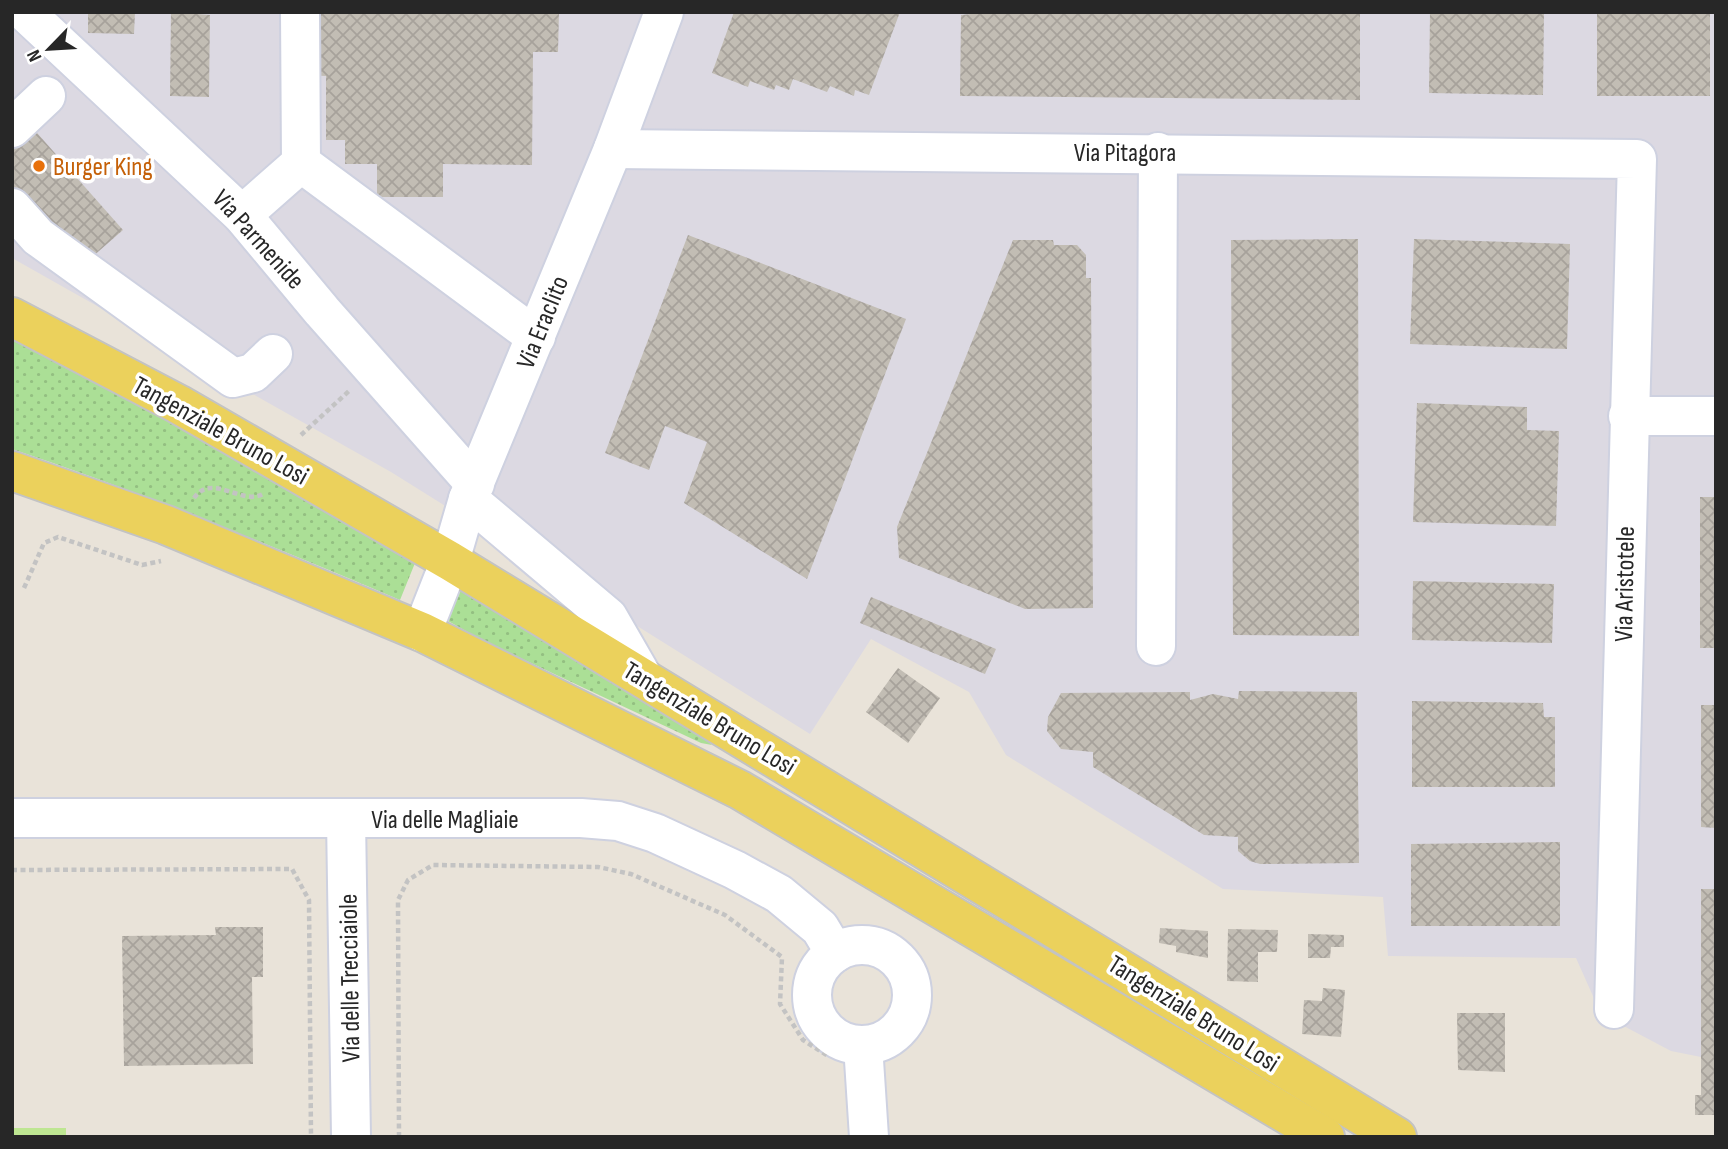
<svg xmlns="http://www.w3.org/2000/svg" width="1728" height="1149" font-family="'Sofia Sans Condensed',sans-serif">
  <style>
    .industrial { fill: #dcd9e2 }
    .grass { fill: url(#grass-dots) }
    .pitch { fill: #bee692 }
    .building { fill: url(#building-cross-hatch) }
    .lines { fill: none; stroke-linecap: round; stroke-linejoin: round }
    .minor-casing { stroke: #ced1e0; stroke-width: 42 }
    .major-casing { stroke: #c3c3c3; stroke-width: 42 }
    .path { stroke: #c3c3c3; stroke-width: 4.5; stroke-dasharray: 5 3.5; stroke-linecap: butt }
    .minor { stroke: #fff; stroke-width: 38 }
    .major { stroke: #ebd15c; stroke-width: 38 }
    .food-dot { fill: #e8710a; stroke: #fff; stroke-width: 2.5 }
    .labels { text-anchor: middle; stroke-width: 7; stroke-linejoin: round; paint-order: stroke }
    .street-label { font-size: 26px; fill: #272727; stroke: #fff }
    .food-label { font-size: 26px; fill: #c56008; stroke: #fff; text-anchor: start }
  </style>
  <defs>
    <pattern id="grass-dots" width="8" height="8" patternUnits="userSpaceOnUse" patternTransform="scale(1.75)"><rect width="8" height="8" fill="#abdf96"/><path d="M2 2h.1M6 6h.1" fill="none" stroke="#93bf81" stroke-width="1.8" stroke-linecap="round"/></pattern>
    <pattern id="building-cross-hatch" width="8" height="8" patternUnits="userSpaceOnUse" patternTransform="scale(1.75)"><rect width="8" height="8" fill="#c2bdb4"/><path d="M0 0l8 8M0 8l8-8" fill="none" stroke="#a7a29b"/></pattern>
  </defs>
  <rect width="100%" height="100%" fill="#e9e3d9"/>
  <polygon class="industrial" points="12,12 1716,12 1716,1060 1671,1051 1601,1014 1576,958 1388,956 1383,897 1223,889 1006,755 969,692 871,639 810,734 391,472 12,258"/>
  <g class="grass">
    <path d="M12,334L112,386L415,563L400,600C272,546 144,493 12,449Z"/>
    <polygon points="458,590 481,599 693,728 712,745 701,743 482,640 448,621"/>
  </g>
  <rect class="pitch" x="12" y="1128" width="54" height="9"/>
  <g class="building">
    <polygon points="88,12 135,12 134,34 88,33"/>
    <polygon points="171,12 210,15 209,97 170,96"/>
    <polygon points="302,12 559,12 558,52 533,52 532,165 443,164 443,197 377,197 377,164 345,164 345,140 326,140 326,76 302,75"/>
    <polygon points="734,12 900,12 869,95 855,90 854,96 830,86 827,92 793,79 789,90 776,85 774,90 750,81 748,87 712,73"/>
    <polygon points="990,12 1360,12 1360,100 960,96 961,15"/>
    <polygon points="1430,12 1544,12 1543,95 1429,93"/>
    <rect x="1597" y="12" width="113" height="84"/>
    <polygon points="30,125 123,230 91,258 12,192 12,141"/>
    <polygon points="688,235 906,319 807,579 684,503 707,442 665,426 649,470 605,453"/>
    <polygon points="1358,239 1359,636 1233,635 1231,240"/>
    <polygon points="1414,239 1570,244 1567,349 1410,344"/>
    <polygon points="1013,240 1053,240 1054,245 1077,245 1086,255 1086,278 1091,278 1093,608 1025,609 899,558 897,527"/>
    <polygon points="1417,403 1527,407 1527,430 1559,431 1556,526 1413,522"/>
    <rect x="1700" y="497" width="16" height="151"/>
    <polygon points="1413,581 1554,584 1552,643 1412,640"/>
    <polygon points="871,597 996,649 985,674 860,623"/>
    <polygon points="898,668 940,698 908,743 866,712"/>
    <polygon points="1239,691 1357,692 1359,863 1260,864 1250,861 1238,851 1238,837 1204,835 1093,767 1093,752 1061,749 1047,731 1048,717 1061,693 1190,692 1190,700 1213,694 1238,699"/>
    <polygon points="1412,701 1543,703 1544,717 1555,717 1555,787 1412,787"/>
    <polygon points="1701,705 1716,705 1716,828 1701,827"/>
    <polygon points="1560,842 1560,926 1411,926 1411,844"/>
    <polygon points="1701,889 1716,889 1716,1115 1695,1115 1695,1095 1701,1095"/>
    <polygon points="215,927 263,927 263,977 252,977 253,1064 124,1066 122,936 216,935"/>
    <polygon points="1160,928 1208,931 1208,958 1176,952 1176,946 1159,943"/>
    <polygon points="1228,929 1278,930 1277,952 1258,952 1258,982 1227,981"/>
    <polygon points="1308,934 1344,935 1344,947 1331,947 1330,958 1308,958"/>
    <polygon points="1323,988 1345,990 1341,1037 1302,1034 1304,1000 1322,1001"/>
    <polygon points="1457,1013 1505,1013 1505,1072 1458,1070"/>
  </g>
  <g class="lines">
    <g class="minor-casing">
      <g id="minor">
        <polyline points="25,12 242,215 322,311 475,484"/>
        <polyline points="300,12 301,163 536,337"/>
        <polyline points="12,128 46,96"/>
        <polyline points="613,149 1637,159 1614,1009"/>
        <polyline points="12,208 38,237 233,378 253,373 273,354"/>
        <polyline points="242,215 301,163"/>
        <polyline points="1628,416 1716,416"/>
        <polyline points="468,499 608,617 642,676"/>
        <polyline points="422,632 450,561 468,499 613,149 664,12"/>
        <polyline points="1156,646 1158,152"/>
        <polyline points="12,818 581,818 618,821 655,833 735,870 779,894 820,928 835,953"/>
        <polyline points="346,819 351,1137"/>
        <circle cx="862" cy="995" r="50"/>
        <polyline points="863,1045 869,1137"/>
      </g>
    </g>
    <g class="major-casing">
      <g id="major">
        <polyline points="12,317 178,404 450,561 1397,1137"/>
        <polyline points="12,471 166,525 422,632 740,790 1325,1137"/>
      </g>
    </g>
    <g class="path">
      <polyline points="301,435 349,391"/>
      <path d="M194,498C212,472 242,506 263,494"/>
      <polyline points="24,588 44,543 58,537 142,565 161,561"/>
      <polyline points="12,870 292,869 309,900 311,1137"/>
      <polyline points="399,1137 398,900 408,880 433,865 598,867 631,874 725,915 782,957 780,1004 803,1040 828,1056"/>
    </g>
    <use href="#minor" class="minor"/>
    <use href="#major" class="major"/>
  </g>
  <circle class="food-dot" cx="39" cy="166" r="7"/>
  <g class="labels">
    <g class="street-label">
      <text x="1125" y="161">Via Pitagora</text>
      <text transform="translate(259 239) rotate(48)" y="9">Via Parmenide</text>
      <text transform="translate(542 322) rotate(-68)" y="9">Via Eraclito</text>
      <text transform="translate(221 430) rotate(29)" y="9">Tangenziale Bruno Losi</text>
      <text transform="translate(1624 584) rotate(-89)" y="9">Via Aristotele</text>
      <text transform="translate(710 718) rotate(31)" y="9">Tangenziale Bruno Losi</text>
      <text x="445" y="828">Via delle Magliaie</text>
      <text transform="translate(349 978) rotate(-91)" y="9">Via delle Trecciaiole</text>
      <text transform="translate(1194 1013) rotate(32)" y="9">Tangenziale Bruno Losi</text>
    </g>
    <g class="food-label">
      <text x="53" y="175">Burger King</text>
    </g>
  </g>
  <rect width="1728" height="1149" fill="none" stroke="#272727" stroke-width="28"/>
  <g transform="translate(49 49) rotate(245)" stroke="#ffffff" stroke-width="5" paint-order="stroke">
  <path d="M0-5L12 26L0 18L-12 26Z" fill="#272727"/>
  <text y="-10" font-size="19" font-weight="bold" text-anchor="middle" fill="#272727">N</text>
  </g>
</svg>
